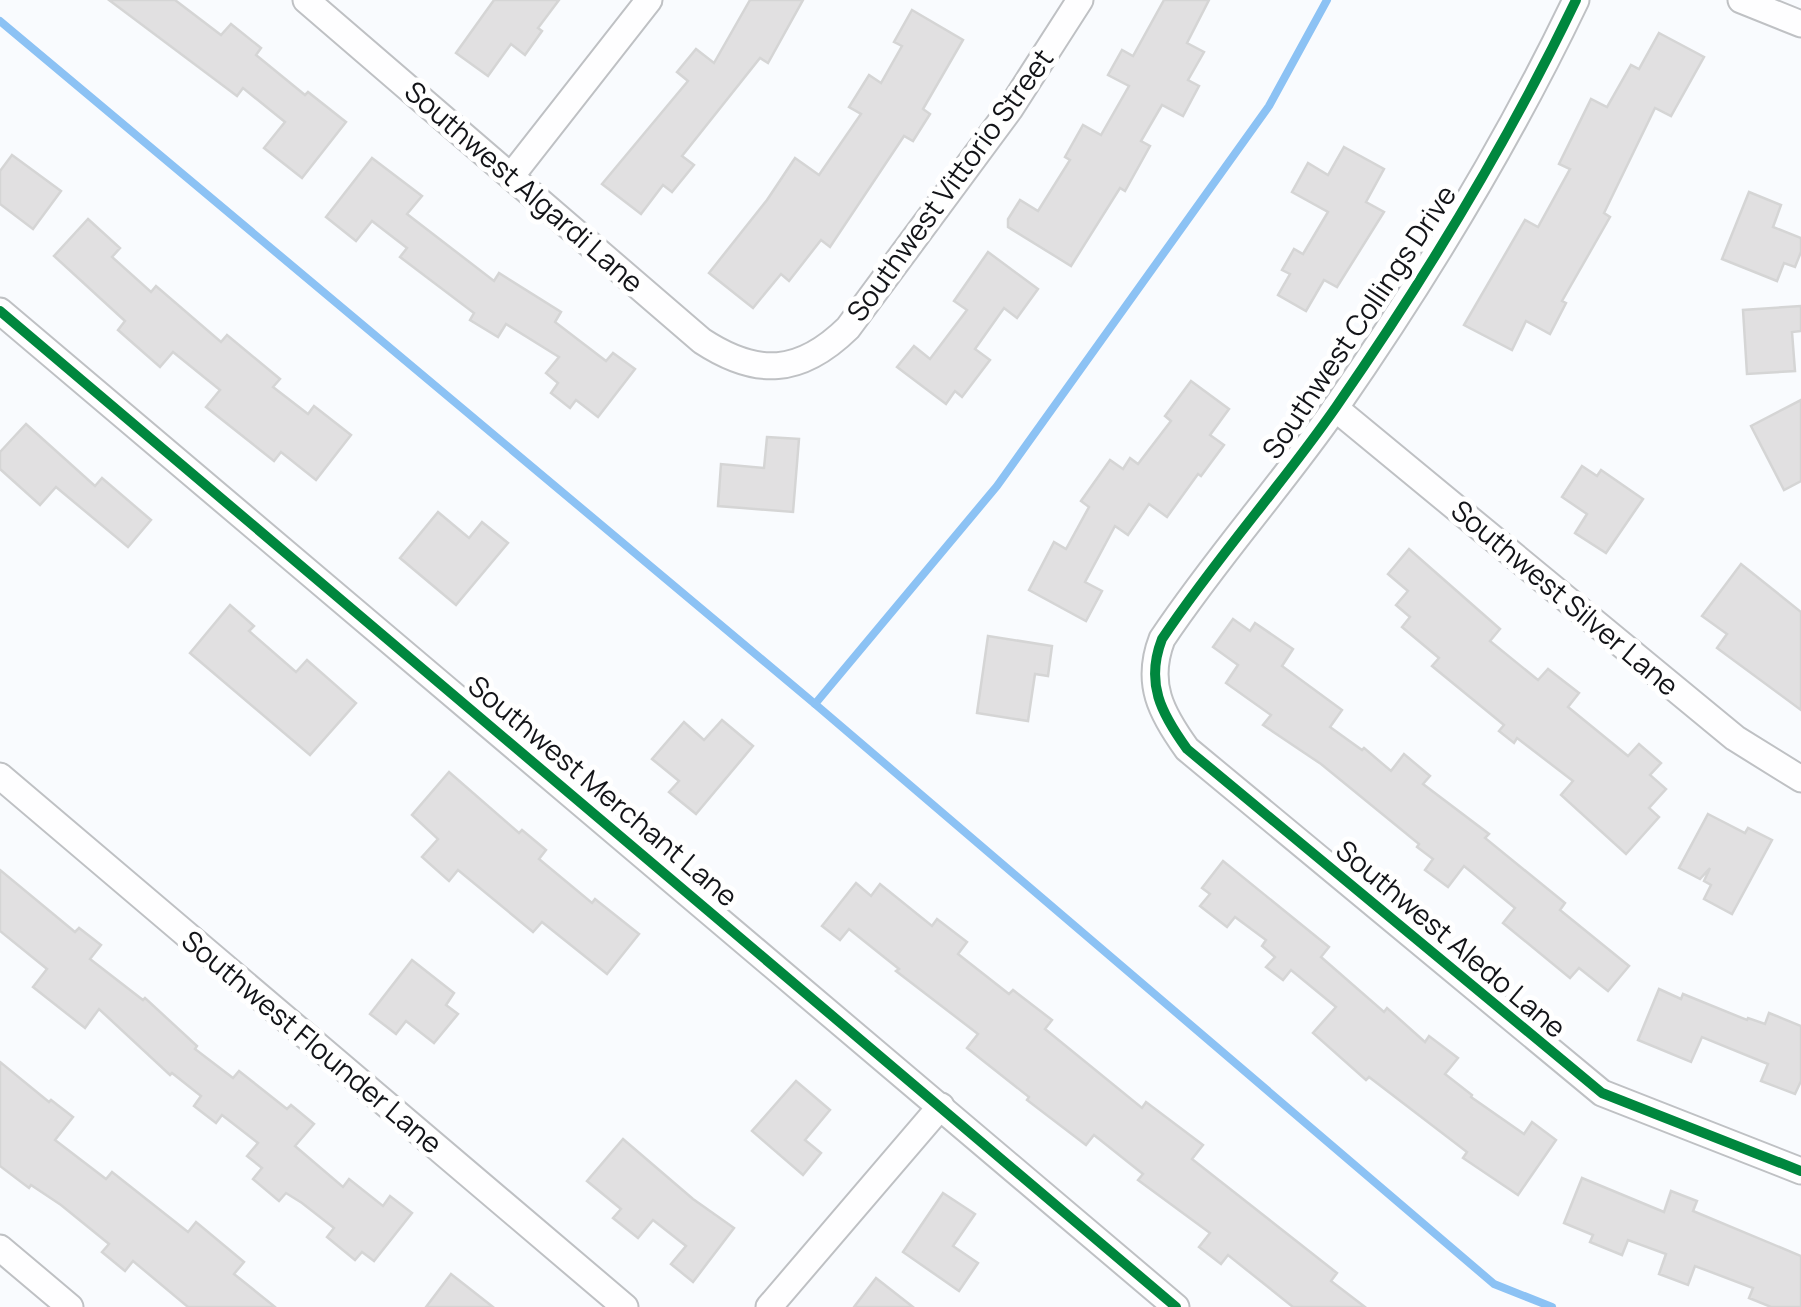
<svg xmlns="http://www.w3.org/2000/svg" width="1801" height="1307" font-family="Manrope,sans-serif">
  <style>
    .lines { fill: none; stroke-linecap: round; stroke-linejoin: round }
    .stream { stroke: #8cc2f4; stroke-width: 8 }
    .building { fill: #e1e0e1; stroke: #d5d5d5; stroke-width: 2.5 }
    .street-casing { stroke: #bfc1c4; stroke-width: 29 }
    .street { stroke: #fefeff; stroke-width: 25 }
    .cycleway-casing { stroke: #fff; stroke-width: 16 }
    .cycleway { stroke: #00873e; stroke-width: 10 }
    .labels { text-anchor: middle; stroke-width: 10; stroke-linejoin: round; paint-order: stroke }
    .street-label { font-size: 28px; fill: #131418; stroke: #fff }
  </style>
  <rect width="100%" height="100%" fill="#f9fbfe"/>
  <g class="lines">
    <g class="stream">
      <polyline points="0,21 815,704 1494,1284 1552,1307"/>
      <polyline points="815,704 997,486 1269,106 1327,0"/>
    </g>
  </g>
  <g class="building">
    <polygon points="109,0 175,0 221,35 231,24 261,48 256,55 305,95 308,92 346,122 302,178 264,148 285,122 243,88 237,96"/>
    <polygon points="494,0 559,0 538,28 542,31 525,55 511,44 488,76 456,53"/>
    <polygon points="750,0 803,0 768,63 760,58 682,156 694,165 672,192 663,185 641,214 602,184 688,81 677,72 696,49 714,63"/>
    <polygon points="1164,0 1209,0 1187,43 1204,52 1188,80 1199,86 1183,116 1162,105 1141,141 1150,146 1125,191 1120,188 1071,266 1008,227 1008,219 1020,200 1038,211 1070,160 1065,157 1083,125 1101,135 1129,86 1108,75 1122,50 1133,56"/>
    <polygon points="912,10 963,40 923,109 930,114 913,141 904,136 830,247 821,240 789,281 781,274 753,308 709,273 767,200 795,158 819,175 861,114 849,107 869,75 881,83 902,46 894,42"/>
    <polygon points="1659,33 1704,57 1671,116 1655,108 1604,213 1610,217 1562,301 1566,303 1550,334 1526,321 1512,350 1464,325 1525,220 1538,227 1570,169 1559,164 1591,99 1607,107 1631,65 1639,69"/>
    <polygon points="1344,147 1384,169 1366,202 1384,212 1337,287 1324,280 1306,311 1278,295 1290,274 1282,270 1294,249 1303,254 1328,212 1292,192 1308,163 1328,175"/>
    <polygon points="12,155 61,191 33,229 0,204 0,171"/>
    <polygon points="372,158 422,196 407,214 494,281 499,273 561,312 555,322 606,361 613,353 635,369 598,417 576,400 570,408 551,393 558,383 546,373 559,357 506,324 498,337 470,320 474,313 400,257 407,248 372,221 356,241 326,217"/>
    <polygon points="1749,192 1781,205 1773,227 1801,238 1801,252 1795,267 1784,263 1777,281 1722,259"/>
    <polygon points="88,219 120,248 112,257 151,292 156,286 221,342 227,335 280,379 273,387 308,414 314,406 351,435 316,480 281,452 274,461 206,407 220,390 173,352 160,367 118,330 125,321 54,256"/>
    <polygon points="988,252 1038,289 1017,318 1004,308 975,349 990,360 962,397 955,391 946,404 897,367 914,346 930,359 967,310 954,301"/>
    <polygon points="1801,306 1801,331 1792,332 1795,371 1747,374 1743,310"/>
    <polygon points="1191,381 1229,409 1210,435 1224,445 1201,476 1198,474 1167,517 1149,504 1128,535 1115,526 1085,582 1102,591 1086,621 1029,590 1054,542 1066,549 1089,507 1081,501 1110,460 1123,469 1130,458 1138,464 1171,421 1165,416"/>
    <polygon points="1801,400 1801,481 1784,490 1751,426"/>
    <polygon points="26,424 95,486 102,478 151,520 128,547 56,487 40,505 0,469 0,452"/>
    <polygon points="767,437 799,439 793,512 718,506 721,464 764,468"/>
    <polygon points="1582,466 1597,476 1601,470 1643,499 1606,553 1575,533 1587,514 1562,497"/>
    <polygon points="438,512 469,538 482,522 508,543 456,605 400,558"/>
    <polygon points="1409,549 1500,629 1490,641 1538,680 1548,669 1579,693 1568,707 1628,756 1639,744 1661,763 1650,775 1666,789 1649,808 1659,817 1626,854 1561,795 1573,781 1517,738 1514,743 1499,731 1504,725 1432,666 1439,658 1402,627 1410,617 1396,605 1408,591 1388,574"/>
    <polygon points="1741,564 1801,612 1801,710 1717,648 1727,634 1702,616"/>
    <polygon points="230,605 254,626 249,631 296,672 307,660 356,703 310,755 190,653"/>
    <polygon points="1233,619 1250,631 1255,623 1293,649 1282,666 1342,710 1330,727 1362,750 1364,748 1391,771 1404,754 1430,776 1423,784 1489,834 1485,838 1565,903 1560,910 1629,966 1608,991 1579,968 1570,978 1503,923 1515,908 1464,866 1448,887 1425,870 1433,859 1417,847 1419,844 1321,764 1263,725 1271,715 1226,683 1238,665 1213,647"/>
    <polygon points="988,636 1052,646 1048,676 1035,674 1028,721 977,713"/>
    <polygon points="722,720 753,746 696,814 669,792 679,781 652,759 684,722 704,740"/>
    <polygon points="449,772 519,833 522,830 546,850 539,859 592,903 595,899 639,934 607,974 542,922 533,932 458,870 449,881 422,857 438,839 412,815"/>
    <polygon points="1708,814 1745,833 1748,828 1772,840 1732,914 1704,899 1711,885 1704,881 1710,868 1700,879 1679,868"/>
    <polygon points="1223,861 1329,947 1321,957 1384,1012 1387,1008 1425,1042 1429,1036 1458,1058 1445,1074 1472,1095 1471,1097 1524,1134 1532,1122 1556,1140 1518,1195 1463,1158 1467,1152 1369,1077 1366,1080 1313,1033 1336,1007 1291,970 1283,980 1266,967 1275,957 1262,946 1266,940 1235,917 1227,927 1200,906 1210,894 1202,888"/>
    <polygon points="0,870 75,932 79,928 101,945 90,959 143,1000 145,998 197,1046 195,1049 233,1078 239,1071 287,1109 291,1105 314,1124 295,1146 343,1187 349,1179 383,1206 390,1196 412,1213 374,1261 362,1252 355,1260 327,1237 334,1228 302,1203 286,1193 279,1201 253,1179 262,1168 247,1156 258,1143 222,1115 216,1123 194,1106 201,1096 172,1073 170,1075 99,1009 85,1028 33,987 47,969 0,931"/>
    <polygon points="856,883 871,896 880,884 932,926 937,919 967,942 958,954 1009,994 1013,990 1052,1020 1045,1029 1142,1108 1146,1102 1203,1145 1192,1159 1337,1273 1331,1281 1365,1307 1293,1307 1228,1255 1221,1264 1199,1247 1210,1233 1138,1180 1143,1174 1094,1135 1086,1145 1027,1100 1029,1097 967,1048 978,1034 896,971 899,969 849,929 840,940 822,926"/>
    <polygon points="412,960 454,993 446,1005 458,1014 434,1043 406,1021 396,1034 370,1014"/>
    <polygon points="1659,989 1681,999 1683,994 1747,1020 1748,1018 1765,1024 1769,1013 1801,1026 1801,1081 1795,1094 1761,1081 1768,1064 1702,1037 1691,1062 1638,1040"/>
    <polygon points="0,1062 49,1102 51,1100 73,1117 55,1140 106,1179 112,1172 188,1232 196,1222 244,1262 234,1274 275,1307 188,1307 133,1261 125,1271 102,1252 109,1244 61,1205 31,1185 29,1188 0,1166"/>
    <polygon points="796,1081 830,1110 805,1140 821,1153 803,1175 752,1131"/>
    <polygon points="623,1139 693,1199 734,1228 693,1282 671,1264 686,1246 653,1220 638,1238 613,1218 621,1209 587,1181"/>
    <polygon points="1582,1178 1664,1212 1671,1191 1697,1201 1693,1211 1801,1256 1801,1307 1771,1307 1749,1298 1753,1288 1695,1266 1688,1285 1659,1274 1666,1254 1628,1240 1622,1255 1590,1242 1593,1235 1564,1223"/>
    <polygon points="943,1193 975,1214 953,1246 978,1263 959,1291 903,1252"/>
    <polygon points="451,1274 493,1307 426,1307"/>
    <polygon points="876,1278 890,1289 913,1307 854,1307"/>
  </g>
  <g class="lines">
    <g class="street-casing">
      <g id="street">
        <path d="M306,0L702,341C757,377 800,375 848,328L1010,109L1080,0"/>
        <path d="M1576,0C1508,142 1426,277 1336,407C1281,486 1216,558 1162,639C1145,683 1161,713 1187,749L1602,1093L1801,1171"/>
        <polyline points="1741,0 1801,24"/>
        <polyline points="512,175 649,0"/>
        <polyline points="0,311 1176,1307"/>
        <polyline points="1335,408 1735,738 1801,779"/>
        <polyline points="0,776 625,1307"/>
        <polyline points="0,1248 70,1307"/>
        <polyline points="769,1307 941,1106"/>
      </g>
    </g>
    <use href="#street" class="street"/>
    <g class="cycleway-casing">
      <g id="cycleway">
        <path d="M1576,0C1508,142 1426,277 1336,407C1281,486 1216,558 1162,639C1145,683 1161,713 1187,749L1602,1093L1801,1171"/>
        <polyline points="0,311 1176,1307"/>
      </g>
    </g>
    <use href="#cycleway" class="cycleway"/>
  </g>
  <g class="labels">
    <g class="street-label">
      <text transform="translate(950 185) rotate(-54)" y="10">Southwest Vittorio Street</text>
      <text transform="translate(524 187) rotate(41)" y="10">Southwest Algardi Lane</text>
      <text transform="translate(1359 322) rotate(-56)" y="10">Southwest Collings Drive</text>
      <text transform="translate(1565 598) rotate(40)" y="10">Southwest Silver Lane</text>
      <text transform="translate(603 791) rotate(40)" y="10">Southwest Merchant Lane</text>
      <text transform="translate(1451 939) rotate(40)" y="10">Southwest Aledo Lane</text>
      <text transform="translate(312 1042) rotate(40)" y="10">Southwest Flounder Lane</text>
    </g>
  </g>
</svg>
